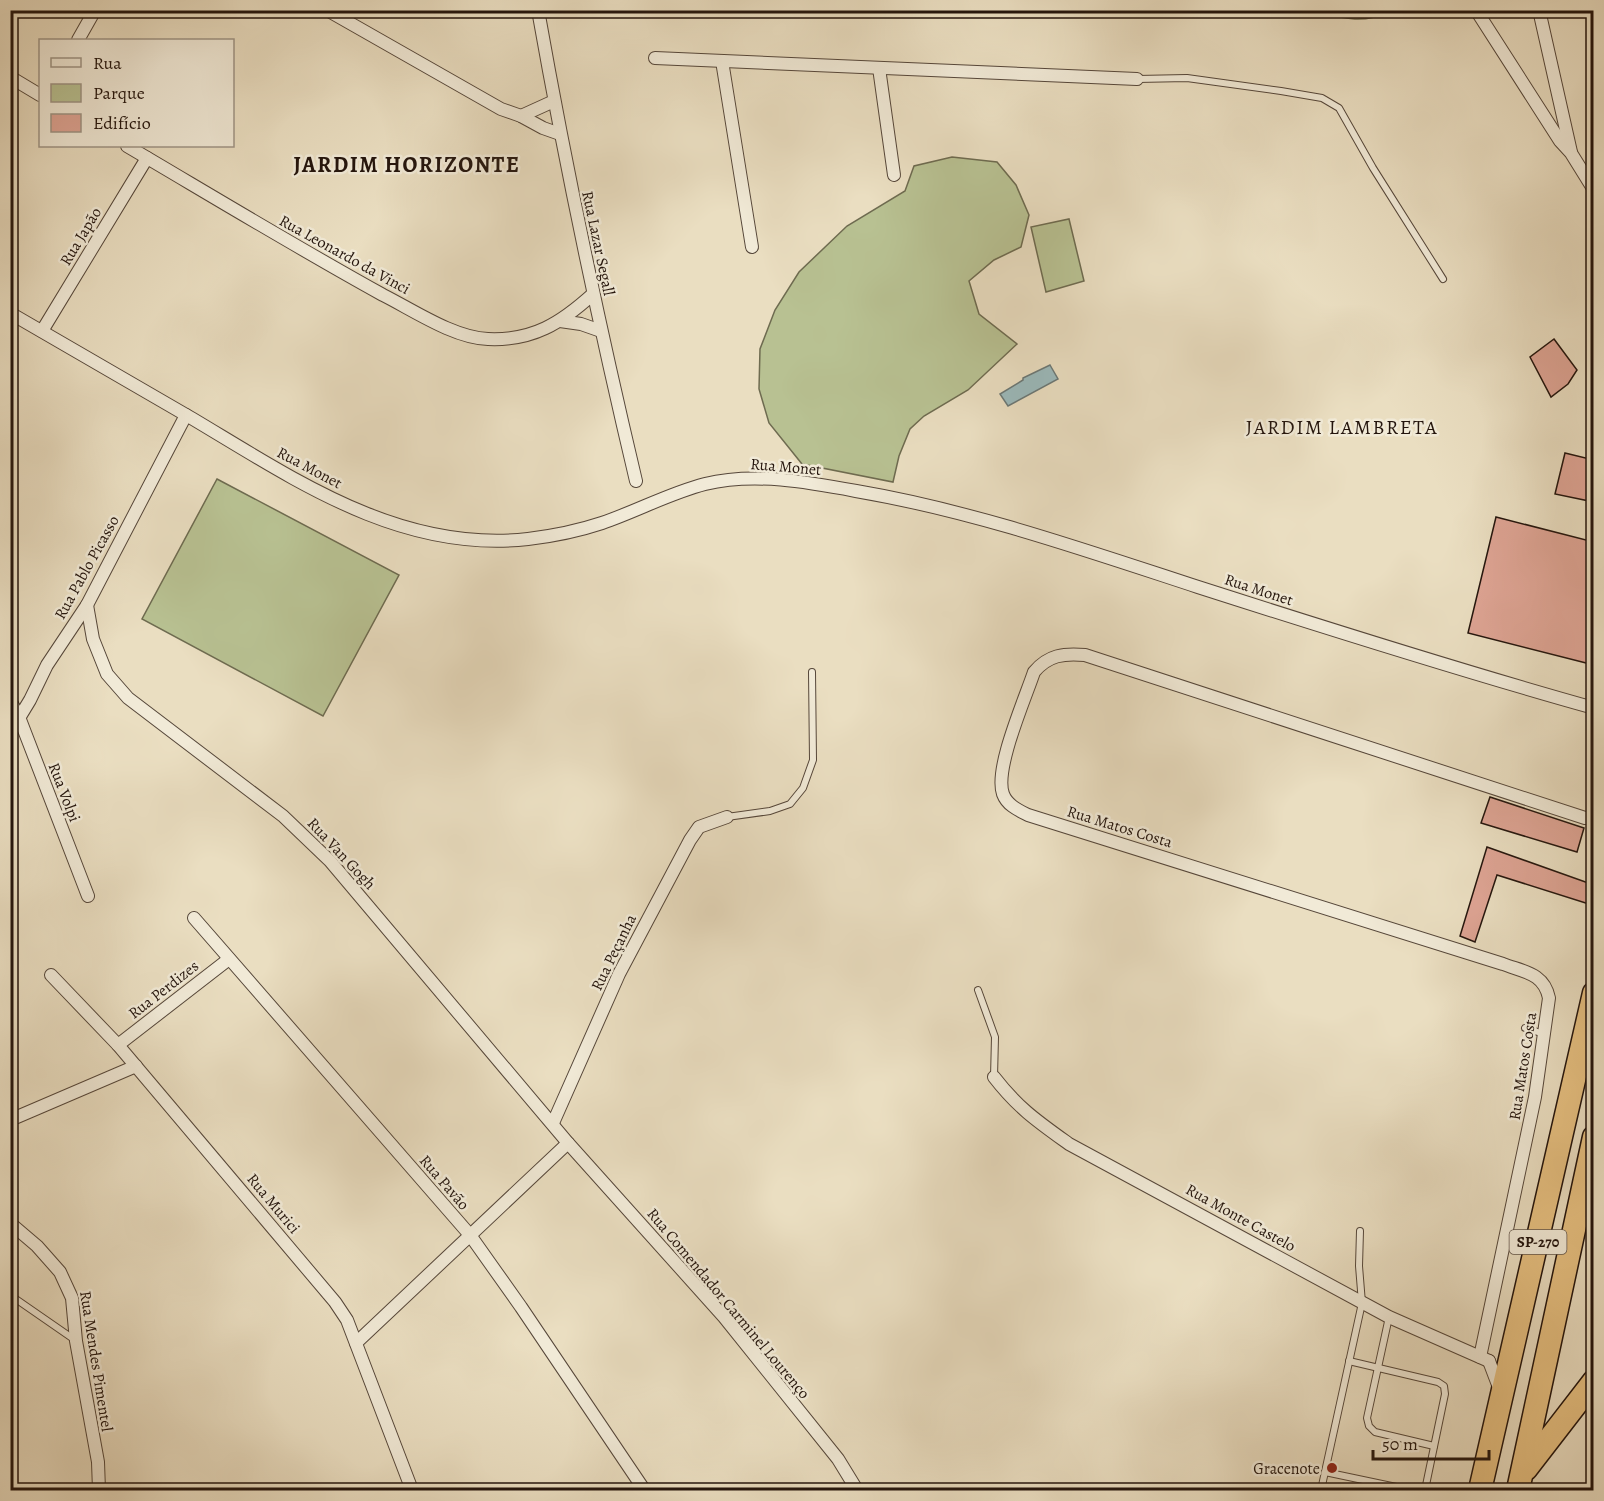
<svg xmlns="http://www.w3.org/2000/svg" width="1604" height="1501" font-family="Alegreya,serif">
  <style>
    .green { fill: #b8c192; stroke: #6e6b50; stroke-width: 1.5 }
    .water { fill: #9bbabc; stroke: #6b7876; stroke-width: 1.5 }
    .building { fill: #dea494; stroke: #24150d; stroke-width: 1.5 }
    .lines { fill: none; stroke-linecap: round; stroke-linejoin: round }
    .lane-casing { stroke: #56473a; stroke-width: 8 }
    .street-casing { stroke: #56473a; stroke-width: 14 }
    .highway-casing { stroke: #24150d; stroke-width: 25 }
    .lane { stroke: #f1ead7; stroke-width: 6 }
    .street { stroke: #f1ead7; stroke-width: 12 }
    .highway { stroke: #e5bf80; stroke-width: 22 }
    .poi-dot { fill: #8f2418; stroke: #f1ead7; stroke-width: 2 }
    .labels { text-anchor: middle; stroke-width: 5; stroke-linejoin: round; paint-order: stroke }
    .shield { fill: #f1ead7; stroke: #62554a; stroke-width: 1.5 }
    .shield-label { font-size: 15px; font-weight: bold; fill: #24150d }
    .street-label { font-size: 16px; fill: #24150d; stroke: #f1ead7 }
    .poi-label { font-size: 16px; fill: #24150d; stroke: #f1ead7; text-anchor: end }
    .quarter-label { font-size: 20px; letter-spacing: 1.5px; fill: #24150d; stroke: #f1ead7 }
    .district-label { font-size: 22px; font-weight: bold; letter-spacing: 1.5px; fill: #24150d; stroke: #f1ead7 }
  </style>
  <rect width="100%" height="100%" fill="#eadec1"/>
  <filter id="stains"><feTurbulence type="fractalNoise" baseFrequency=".00333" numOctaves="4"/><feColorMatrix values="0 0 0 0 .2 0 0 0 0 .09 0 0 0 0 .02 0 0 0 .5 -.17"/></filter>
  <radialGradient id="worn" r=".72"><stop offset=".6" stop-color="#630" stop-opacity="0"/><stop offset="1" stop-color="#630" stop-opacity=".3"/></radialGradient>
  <g class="green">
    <path d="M1315,11L1389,10V11C1363,25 1342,18 1315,11Z"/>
    <polygon points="952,157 997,162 1016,185 1029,215 1021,247 994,260 969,281 979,314 1017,344 968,390 924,416 910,429 899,456 893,482 802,464 769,423 759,389 760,349 775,310 799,272 847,226 905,191 914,166"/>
    <polygon points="1069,219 1084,281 1046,292 1031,227"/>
    <polygon points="217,479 399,575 323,716 142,619"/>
  </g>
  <polygon class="water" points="1050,365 1058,379 1008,406 1000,394 1023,380 1023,378"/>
  <g class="building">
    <polygon points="1554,339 1577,370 1568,384 1551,397 1530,357"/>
    <polygon points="1565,453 1594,460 1594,502 1555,494"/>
    <polygon points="1496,517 1594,542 1594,665 1468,633"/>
    <polygon points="1490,797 1584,828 1577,852 1481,823"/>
    <polygon points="1487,847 1594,885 1592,905 1497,875 1475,942 1460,936"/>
  </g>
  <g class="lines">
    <g class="lane-casing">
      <g id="lane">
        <polyline points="1137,79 1187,78 1281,91 1322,98 1339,108 1373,168 1443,279"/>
        <polyline points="727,817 770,811 790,804 803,788 813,760 812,672"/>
        <polyline points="978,990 995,1037 994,1077"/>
        <polyline points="1525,1028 1544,1034"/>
        <polyline points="10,1295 75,1340"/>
        <polyline points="1389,1317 1367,1418 1369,1426 1375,1432 1434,1446"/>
        <polyline points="1349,1361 1438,1382 1444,1386 1445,1394 1425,1490"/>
        <polyline points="1325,1472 1401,1488 1400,1490"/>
        <polyline points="1321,1490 1362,1303 1359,1266 1360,1231"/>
      </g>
    </g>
    <g class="street-casing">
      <g id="street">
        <polyline points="327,10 501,109 521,116 543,128 560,134"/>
        <path d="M538,10C566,168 599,325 636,481"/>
        <polyline points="1476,10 1560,141 1571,153 1594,190"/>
        <polyline points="1539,10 1571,152"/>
        <polyline points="78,40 95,10"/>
        <polyline points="655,58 1137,79"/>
        <polyline points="722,61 752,247"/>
        <polyline points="879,68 894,175"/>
        <polyline points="10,77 40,95"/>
        <polyline points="521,116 554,101"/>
        <path d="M127,146C212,196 296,247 383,295C413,310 454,338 488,339C533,341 561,323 593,294"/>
        <path d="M10,313C71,349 132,384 193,419C297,481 401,553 528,539C553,536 578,531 602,523C637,511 670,493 705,484C754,472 808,482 856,491C973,511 1085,550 1198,587C1329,629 1461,671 1594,708"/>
        <polyline points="560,321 581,324 601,331"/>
        <polyline points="42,331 147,158"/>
        <polyline points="87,605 93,639 107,674 128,698 283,816 330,861 568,1143 724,1317 838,1459 857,1490"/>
        <polyline points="10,700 19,717 88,896"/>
        <polyline points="10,733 30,700 47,665 87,605 186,415"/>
        <polyline points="194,918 470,1235 521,1307 643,1488"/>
        <polyline points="51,975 118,1045 335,1302 347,1320 412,1490"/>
        <polyline points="118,1045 229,959"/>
        <path d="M994,1077C1018,1108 1037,1121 1069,1144L1389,1317L1489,1361"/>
        <polyline points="10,1120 136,1066"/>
        <polyline points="553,1123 619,974 690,840 699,827 727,817"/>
        <polyline points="10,1223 37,1246 60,1272 72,1298 76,1341 98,1462 99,1490"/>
        <polyline points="356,1343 568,1143"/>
        <path d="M1480,1357L1535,1097L1549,998C1544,973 1524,972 1503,964L1028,815C1018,810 1007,805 1003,794C994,769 1025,699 1034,672C1048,655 1064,653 1085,655L1585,818H1594"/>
        <polyline points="1489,1361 1500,1390"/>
      </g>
    </g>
    <g class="highway-casing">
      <g id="highway">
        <polyline points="1526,1469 1594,1381"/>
        <polyline points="1480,1490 1594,993"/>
        <polyline points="1518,1490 1594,1137"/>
      </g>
    </g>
    <use href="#lane" class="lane"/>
    <use href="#street" class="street"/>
    <use href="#highway" class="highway"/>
  </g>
  <circle class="poi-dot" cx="1332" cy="1468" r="6"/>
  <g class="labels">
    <rect class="shield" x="1509.5" y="1230" width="57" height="24" rx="4.5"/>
    <g class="shield-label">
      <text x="1538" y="1247">SP-270</text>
    </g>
    <g class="street-label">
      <text transform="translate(80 236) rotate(-59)" y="6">Rua Japão</text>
      <text transform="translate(599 243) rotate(78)" y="6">Rua Lazar Segall</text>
      <text transform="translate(345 254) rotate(29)" y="6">Rua Leonardo da Vinci</text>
      <text transform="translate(786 466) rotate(5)" y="6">Rua Monet</text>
      <text transform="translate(310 467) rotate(28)" y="6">Rua Monet</text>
      <text transform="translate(86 567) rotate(-61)" y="6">Rua Pablo Picasso</text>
      <text transform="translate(1259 589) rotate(18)" y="6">Rua Monet</text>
      <text transform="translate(65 792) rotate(69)" y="6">Rua Volpi</text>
      <text transform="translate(1120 826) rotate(17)" y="6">Rua Matos Costa</text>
      <text transform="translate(342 853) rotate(47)" y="6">Rua Van Gogh</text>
      <text transform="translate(613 952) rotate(-64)" y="6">Rua Peçanha</text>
      <text transform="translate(163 989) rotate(-38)" y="6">Rua Perdizes</text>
      <text transform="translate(1522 1066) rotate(-81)" y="6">Rua Matos Costa</text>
      <text transform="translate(445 1182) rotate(49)" y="6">Rua Pavão</text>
      <text transform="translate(274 1203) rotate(50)" y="6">Rua Murici</text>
      <text transform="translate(1241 1217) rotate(29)" y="6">Rua Monte Castelo</text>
      <text transform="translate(729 1303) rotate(50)" y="6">Rua Comendador Carminel Lourenço</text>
      <text transform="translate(97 1361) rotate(81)" y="6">Rua Mendes Pimentel</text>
    </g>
    <g class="poi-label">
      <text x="1320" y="1474">Gracenote</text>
    </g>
    <g class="quarter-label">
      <text x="1342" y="434">JARDIM LAMBRETA</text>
    </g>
    <g class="district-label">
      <text x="407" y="172">JARDIM HORIZONTE</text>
    </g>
  </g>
  <rect width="1604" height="1501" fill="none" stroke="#eadec1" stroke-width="36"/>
  <rect x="12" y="12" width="1580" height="1477" fill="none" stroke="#24150d" stroke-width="3"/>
  <rect x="18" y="18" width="1568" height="1465" fill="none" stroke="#24150d" stroke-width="1.5"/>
  <rect x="39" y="39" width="195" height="108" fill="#f1ead7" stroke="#9f9586" stroke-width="1.5"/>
  <rect x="51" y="58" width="30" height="9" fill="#f1ead7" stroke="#9f9586" stroke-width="1.5"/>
  <text x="93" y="69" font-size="18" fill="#24150d">Rua</text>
  <rect x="51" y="84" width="30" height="18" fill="#b8c192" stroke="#9f9586" stroke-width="1.5"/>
  <text x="93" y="99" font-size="18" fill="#24150d">Parque</text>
  <rect x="51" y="114" width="30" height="18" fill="#dea494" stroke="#9f9586" stroke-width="1.5"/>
  <text x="93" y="129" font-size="18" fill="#24150d">Edifício</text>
  <path d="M1373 1450v9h116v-9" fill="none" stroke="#24150d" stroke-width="3"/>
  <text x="1382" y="1450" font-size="18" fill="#24150d" stroke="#f1ead7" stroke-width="4.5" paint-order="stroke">50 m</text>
  <rect width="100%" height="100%" filter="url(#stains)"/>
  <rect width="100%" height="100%" fill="url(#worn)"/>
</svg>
